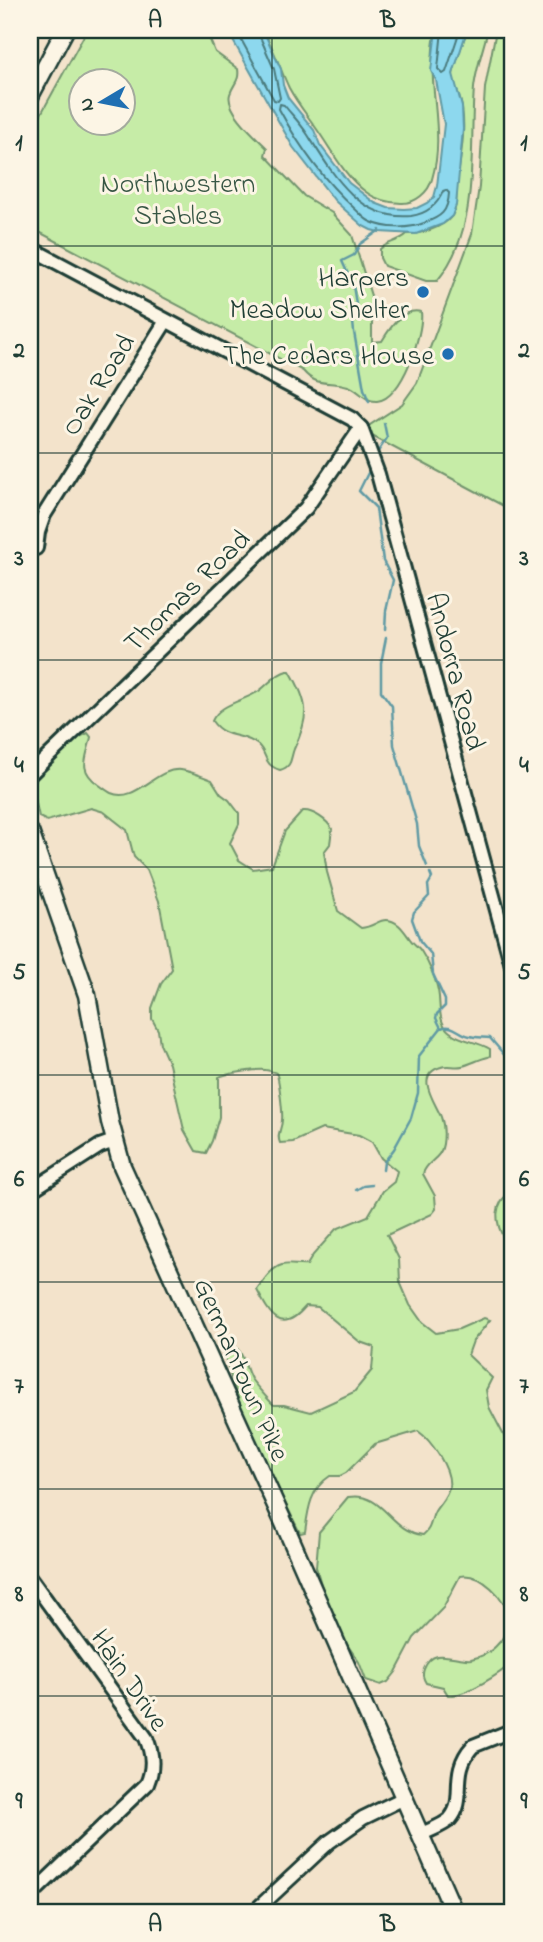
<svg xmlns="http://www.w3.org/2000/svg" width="543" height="1942" font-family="'Indie Flower',sans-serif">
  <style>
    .green { fill: #c6eca7; stroke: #72946e; stroke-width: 2; fill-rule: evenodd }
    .water { fill: #8dd8ee; stroke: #619aa4; stroke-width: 2 }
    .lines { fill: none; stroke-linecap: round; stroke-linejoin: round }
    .shore { stroke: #4b7b7e; stroke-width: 2 }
    .stream { stroke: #619aa4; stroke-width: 2.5 }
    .minor-casing { stroke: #1f3d34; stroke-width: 18 }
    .major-casing { stroke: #1f3d34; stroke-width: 21 }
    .minor { stroke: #fcf5e5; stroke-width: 12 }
    .major { stroke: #fcf5e5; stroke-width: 16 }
    .grid { fill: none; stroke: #1f3d34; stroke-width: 2; stroke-opacity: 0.55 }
    .poi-dot { fill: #1f6fb2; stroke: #fcf5e5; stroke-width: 2.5 }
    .labels { text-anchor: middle; stroke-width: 6; stroke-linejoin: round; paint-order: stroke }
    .park-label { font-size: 28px; fill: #385745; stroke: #fcf5e5 }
    .poi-label { font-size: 28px; fill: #1f3d34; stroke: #fcf5e5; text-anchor: end }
    .street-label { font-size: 28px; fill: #1f3d34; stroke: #fcf5e5 }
    .neatline { fill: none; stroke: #1f3d34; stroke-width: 2.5 }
    .grid-label { font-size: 23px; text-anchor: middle; font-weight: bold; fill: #1f3d34 }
  </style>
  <rect width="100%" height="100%" fill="#f3e3cb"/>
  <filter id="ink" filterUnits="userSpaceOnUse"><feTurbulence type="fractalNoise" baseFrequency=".0143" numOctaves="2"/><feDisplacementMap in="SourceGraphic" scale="14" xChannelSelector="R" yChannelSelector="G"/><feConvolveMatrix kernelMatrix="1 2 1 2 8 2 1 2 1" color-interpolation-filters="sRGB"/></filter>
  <g filter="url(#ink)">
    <g class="green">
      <path d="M87,30H200L210,40L215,52L238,69C240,81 233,84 230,94C225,110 256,137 267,148L265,155L304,196L332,213L352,235L372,299V342L382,341C390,328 403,307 421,312C424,332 402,400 377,401C364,402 359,389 348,386C330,380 317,388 303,371L39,232L30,201V134ZM122,80V122H80V80Z"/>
      <path d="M263,30H436C424,79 447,131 432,179C429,192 415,204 401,203C389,203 375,199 366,192C344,176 331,149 316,128C307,115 297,103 289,88C280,69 274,48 263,30Z"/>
      <path d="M467,30H488C483,49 476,69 474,88C469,152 481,228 437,281H426L384,266L380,258V249C389,241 399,242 407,234C421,234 443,228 452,216C458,207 456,194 457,184C460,158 466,134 462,108C461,97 454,87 453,76C453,68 464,41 467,30Z"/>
      <polygon points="496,30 513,30 513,511 370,435 367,427 402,404 417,383 472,234 479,187 485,88"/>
      <path d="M287,671H290C309,703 310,716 294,749C290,759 293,766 280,770C262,764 268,754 258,745C242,732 225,740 212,721C219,704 244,701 259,691C269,684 275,674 287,671Z"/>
      <path d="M88,733L91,737C87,758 77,769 98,784C102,787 107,791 111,793C136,804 156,767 181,770C191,771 203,777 212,780L221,794L229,800L239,813V824L230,843L239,860L253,869L272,866L285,831L303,811C313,810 328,821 332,829L330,844L324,852L327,872L338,911L361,928C373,927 378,920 386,920C398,920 404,931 410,939C413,944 418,946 421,951C429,963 438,983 439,997C440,1009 439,1024 450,1032C461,1041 477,1041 490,1049V1056L488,1057C479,1059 471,1064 462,1066C455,1068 448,1064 441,1067C413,1075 436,1103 441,1117C444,1125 444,1137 443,1144C441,1160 426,1161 423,1174L435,1196L436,1209L432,1214L387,1235L399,1259L400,1282L410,1305L422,1322L436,1333L459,1329L484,1318L490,1320L473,1341L468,1355L492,1378L486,1390L489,1407L513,1453V1662C501,1673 465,1697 448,1695L443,1687L426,1683C423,1678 422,1675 424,1669C434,1645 454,1661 471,1659C481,1657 488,1654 495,1647C503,1640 509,1629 509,1618C507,1598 480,1572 460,1576L443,1608L414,1638L396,1672L388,1682L381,1685L366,1680L359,1662L346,1643L322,1588L316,1567L319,1532L348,1497C384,1491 389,1531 423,1535C432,1528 430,1520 435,1511C440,1503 447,1497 449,1487C452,1470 431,1440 418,1431L375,1444L346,1473L340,1476H330C310,1489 308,1510 305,1532L300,1533C270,1472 236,1410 222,1343L227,1340C246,1352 242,1362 251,1379C253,1382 271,1403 274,1405H284L311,1412L354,1392L372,1370L374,1347L360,1342L318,1307L306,1306C281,1336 270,1315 257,1290C263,1281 271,1268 282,1265C289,1263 299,1266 307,1265L313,1255L336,1229L368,1216L383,1191L394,1182L397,1171L381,1158L372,1142L359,1135L322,1129L293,1142L280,1143C276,1134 282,1129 282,1120C283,1113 279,1077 276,1073C274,1072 267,1070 265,1070C258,1069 224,1074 219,1077V1117L212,1141L206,1153L196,1151L184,1130L169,1064L160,1044L158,1030L152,1019V1008L161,984L172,969L159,901L147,870L134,857L127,830L104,812L91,808L47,821L39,817L32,784L73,740Z"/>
      <path d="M513,1190V1249C501,1239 492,1217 501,1202C503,1197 509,1194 513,1190Z"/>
    </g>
    <polygon class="water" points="227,30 263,30 281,69 283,85 288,98 314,130 320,145 349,183 375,203 388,208 404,209 417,208 427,203 434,197 437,186 444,124 436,80 431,71 436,30 467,30 453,74 462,107 463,129 456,205 452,216 443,224 416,234 379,232 371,230 363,226 335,201 293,147"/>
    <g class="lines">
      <g class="shore">
        <polyline points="236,30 274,100 278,101 280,98 274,69 257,30"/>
        <polyline points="442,30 438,69 443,74 446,72 460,30"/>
        <path d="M280,104L284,105C292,115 301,124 308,135C332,173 359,221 411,216C426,214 438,205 443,191L446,190L449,193C448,212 441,217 424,223C409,229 386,229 371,222C364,219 360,213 354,208C323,180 299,146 279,109Z"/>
      </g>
      <g class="stream">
        <polyline points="369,402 364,389 354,332 353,322 357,311 353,285 342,261 354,255 360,244 380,230"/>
        <polyline points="377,453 387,438 384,423"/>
        <polyline points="370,469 359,491 376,508 383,561 393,580 386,611 385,630"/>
        <polyline points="386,638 381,663 381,691 392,706 394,745 417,824 419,846 427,866"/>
        <path d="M430,873L432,878L428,885L429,896L414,912L412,919L420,941L431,954L433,974L445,1000V1006L437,1014L436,1018L441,1028C454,1023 458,1034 470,1036C477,1038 483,1037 490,1038L512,1064L513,1076"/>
        <polyline points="383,1170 384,1162 394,1149 411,1118 418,1093 419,1056 441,1028"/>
        <polyline points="356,1190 363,1186 372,1185"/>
      </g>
      <g class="minor-casing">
        <g id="minor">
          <polyline points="30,248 352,419 361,428 378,474 513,969"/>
          <polyline points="36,548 38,532 44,515 166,321"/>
          <polyline points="30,774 306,508 361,428"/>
          <polyline points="30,1191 100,1146 114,1141"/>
          <path d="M30,1578L146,1738C153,1754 154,1768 147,1784L30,1896"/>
          <path d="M420,1835C429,1830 443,1826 450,1819C468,1798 448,1773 473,1746L513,1730"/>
          <polyline points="254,1912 329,1842 363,1818 404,1798"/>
        </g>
      </g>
      <g class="major-casing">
        <g id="major">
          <polyline points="30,96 65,30"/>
          <polyline points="30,832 87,995 110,1122 122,1166 283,1521 454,1912"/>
        </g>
      </g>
      <use href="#minor" class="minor"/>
      <use href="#major" class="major"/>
    </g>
  </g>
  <path class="grid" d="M272,30V1912M30,246H513M30,453H513M30,660H513M30,867H513M30,1075H513M30,1282H513M30,1489H513M30,1696H513"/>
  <g class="poi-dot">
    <circle cx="423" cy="292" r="7"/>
    <circle cx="448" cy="354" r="7"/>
  </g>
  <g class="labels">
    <g class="park-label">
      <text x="178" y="192">Northwestern<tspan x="178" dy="32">Stables</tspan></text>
    </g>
    <g class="poi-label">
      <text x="409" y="286">Harpers<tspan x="409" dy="32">Meadow Shelter</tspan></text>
      <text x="434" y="364">The Cedars House</text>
    </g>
    <g class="street-label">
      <text transform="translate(97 384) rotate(-58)" y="10">Oak Road</text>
      <text transform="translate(186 590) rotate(-44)" y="10">Thomas Road</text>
      <text transform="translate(457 671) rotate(75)" y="10">Andorra Road</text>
      <text transform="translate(243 1369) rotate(66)" y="10">Germantown Pike</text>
      <text transform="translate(131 1679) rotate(56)" y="10">Hain Drive</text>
    </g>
  </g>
  <rect width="543" height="1942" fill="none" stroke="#fcf5e5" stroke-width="77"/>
  <g transform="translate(102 102) rotate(260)"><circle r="33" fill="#fcf5e5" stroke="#a4ab9e" stroke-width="2"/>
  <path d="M0-5L12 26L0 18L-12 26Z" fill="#1f6fb2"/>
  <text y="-10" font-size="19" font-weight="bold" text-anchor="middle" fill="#1f3d34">N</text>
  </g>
  <rect x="38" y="38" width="466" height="1866" class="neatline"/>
  <g class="grid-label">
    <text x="155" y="27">A</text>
    <text x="388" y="27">B</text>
    <text x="19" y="150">1</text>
    <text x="524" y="150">1</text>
    <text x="19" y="357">2</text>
    <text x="524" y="357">2</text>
    <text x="19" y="565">3</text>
    <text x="524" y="565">3</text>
    <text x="19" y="772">4</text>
    <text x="524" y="772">4</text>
    <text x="19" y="979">5</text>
    <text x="524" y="979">5</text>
    <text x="19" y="1186">6</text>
    <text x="524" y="1186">6</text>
    <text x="19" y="1393">7</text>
    <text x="524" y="1393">7</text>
    <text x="19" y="1601">8</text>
    <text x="524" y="1601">8</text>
    <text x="19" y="1808">9</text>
    <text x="524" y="1808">9</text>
    <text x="155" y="1931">A</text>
    <text x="388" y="1931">B</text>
  </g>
</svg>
